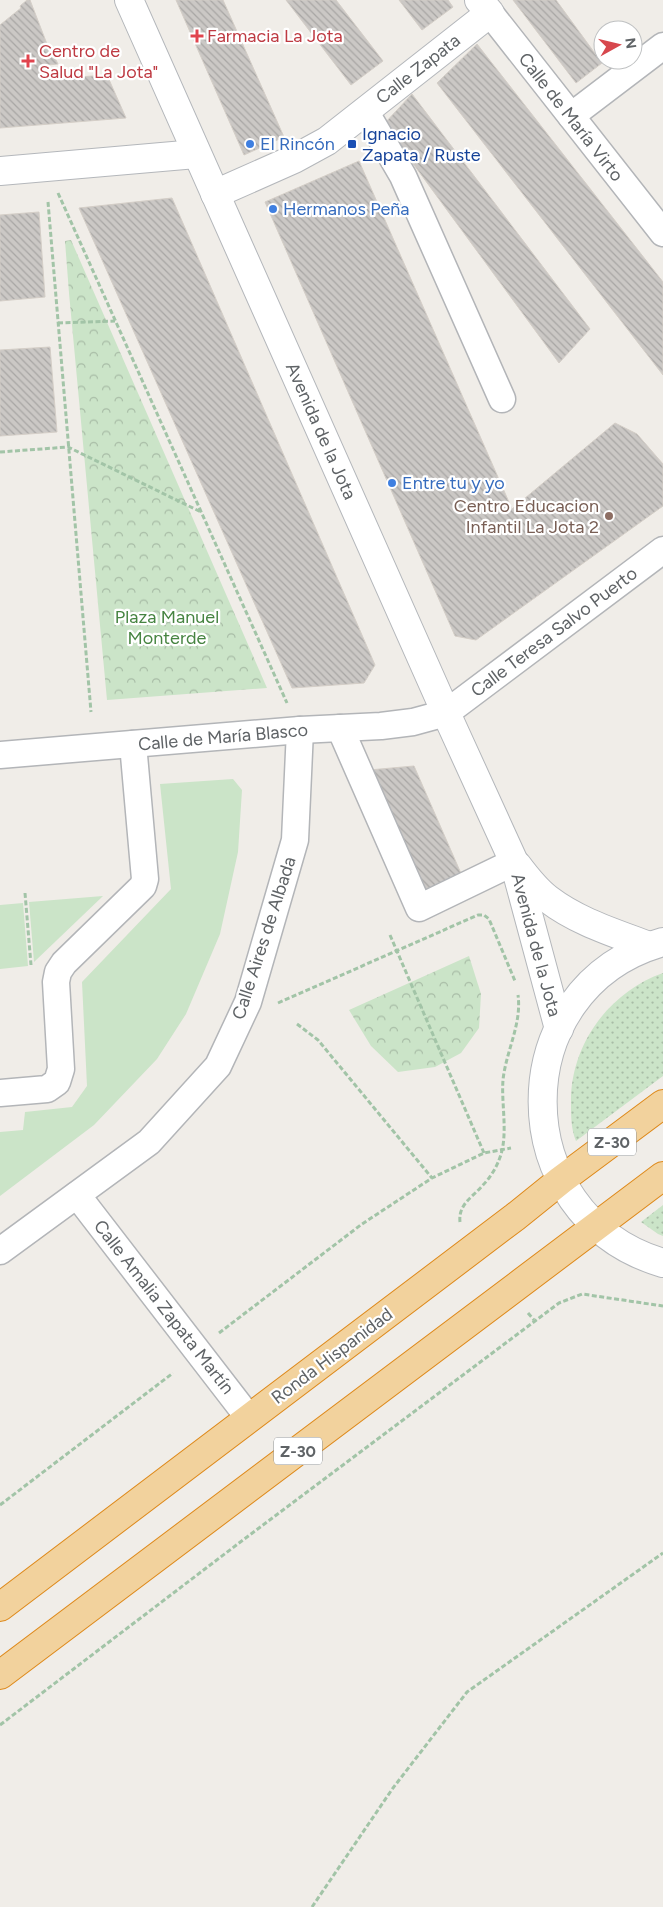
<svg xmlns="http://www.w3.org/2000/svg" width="663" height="1907" font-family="Figtree,sans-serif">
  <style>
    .grass { fill: url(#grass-dots) }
    .park { fill: url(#park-crowns) }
    .garden { fill: #cbe4c8 }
    .building { fill: url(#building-back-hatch); stroke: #d4cec7 }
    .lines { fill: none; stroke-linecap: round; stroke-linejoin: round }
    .street-casing { stroke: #b3b5b8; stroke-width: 29 }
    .secondary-casing { stroke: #b4b7bb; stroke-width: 30 }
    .highway-casing { stroke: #de891a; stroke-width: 30 }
    .path { stroke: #a2c4a7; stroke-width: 3; stroke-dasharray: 5 2.5; stroke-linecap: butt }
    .street { stroke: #fff; stroke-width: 26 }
    .secondary { stroke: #fff; stroke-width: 28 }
    .highway { stroke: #f2d29d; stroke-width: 28 }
    .health-dot { fill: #e0444e; stroke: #fff; stroke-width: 2 }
    .shop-dot { fill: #3f7fe0; stroke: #fff; stroke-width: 2 }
    .transit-dot { fill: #1a4fb4; stroke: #fff; stroke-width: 2 }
    .education-dot { fill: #8d6e63; stroke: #fff; stroke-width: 2 }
    .labels { text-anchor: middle; stroke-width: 4.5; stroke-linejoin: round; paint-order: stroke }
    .shield { fill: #fff; stroke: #8f9294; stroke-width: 1 }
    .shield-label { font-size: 16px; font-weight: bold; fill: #5f6366 }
    .health-label { font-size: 18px; fill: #be3a42; stroke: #fff; text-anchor: start }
    .street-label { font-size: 18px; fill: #5f6366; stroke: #fff }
    .transit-label { font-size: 18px; fill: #164399; stroke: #fff; text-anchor: start }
    .shop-label { font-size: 18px; fill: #366cbe; stroke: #fff; text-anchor: start }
    .education-label { font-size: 18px; fill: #785e54; stroke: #fff; text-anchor: end }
    .park-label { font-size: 18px; fill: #468441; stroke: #fff }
  </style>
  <defs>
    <pattern id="grass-dots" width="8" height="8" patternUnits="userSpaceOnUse" patternTransform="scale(1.25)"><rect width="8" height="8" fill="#cbe4c8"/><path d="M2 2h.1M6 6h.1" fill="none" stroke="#a8bca6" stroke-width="1.8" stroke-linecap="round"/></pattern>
    <pattern id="park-crowns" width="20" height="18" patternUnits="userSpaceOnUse" patternTransform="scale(1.25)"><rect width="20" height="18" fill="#cbe4c8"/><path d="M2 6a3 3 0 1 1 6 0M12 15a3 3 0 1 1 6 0" fill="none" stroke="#a8bca6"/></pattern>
    <pattern id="building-back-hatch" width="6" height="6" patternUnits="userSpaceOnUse" patternTransform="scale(1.25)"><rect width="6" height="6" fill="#cbc8c5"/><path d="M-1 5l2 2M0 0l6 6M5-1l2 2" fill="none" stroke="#a8a6a4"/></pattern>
  </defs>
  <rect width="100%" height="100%" fill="#f0ede8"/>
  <g class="grass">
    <path d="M663,973V1076L576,1141C571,1129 571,1116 571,1103C570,1045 609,992 663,973Z"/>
    <polygon points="663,1205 663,1236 658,1234 641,1222"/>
  </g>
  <g class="park">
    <polygon points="71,240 267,688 107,700 69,293 65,241"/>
    <polygon points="469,956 481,994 479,1028 461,1053 435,1067 398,1072 371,1046 349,1010"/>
  </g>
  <g class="garden">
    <polygon points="233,779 242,790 238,852 220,934 186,1014 157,1059 94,1125 0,1196 0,1132 23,1130 25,1112 72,1107 87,1086 82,982 171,889 160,784"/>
    <polygon points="103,896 34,962 29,902"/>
    <polygon points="23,903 28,966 0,969 0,905"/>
  </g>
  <g class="building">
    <polygon points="27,0 30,0 52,57 54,56 58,64 48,65 50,79 107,75 126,118 0,128 0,25 21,8 20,6"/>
    <polygon points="176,0 223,0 284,137 244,155"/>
    <polygon points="286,0 336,0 383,61 351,85"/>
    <polygon points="399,0 448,0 453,7 422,30"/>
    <polygon points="513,0 556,0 602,63 576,83"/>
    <polygon points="477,44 663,282 663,375 437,83"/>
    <polygon points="412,94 590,329 559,363 384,124"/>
    <polygon points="359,161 512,509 615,423 637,434 663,464 663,506 476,640 455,636 265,202"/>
    <polygon points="172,198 375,665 364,683 292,688 79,208"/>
    <polygon points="39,212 45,297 0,301 0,215"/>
    <polygon points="50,347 57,432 0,436 0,350"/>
    <polygon points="414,766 463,878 423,896 369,770"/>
  </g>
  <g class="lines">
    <g class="street-casing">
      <g id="street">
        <polyline points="490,13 663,233"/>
        <polyline points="365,111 403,176 502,399"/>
        <polyline points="571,116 663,46"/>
        <polyline points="340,728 419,908 514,862"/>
        <polyline points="0,755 300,730 381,726 413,722 446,713 663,550"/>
        <polyline points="0,1093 47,1089 57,1082 61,1069 56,982 58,972 64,963 143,886 145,879 133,744"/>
        <polyline points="77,1195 249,1418"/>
        <polyline points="0,1251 149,1142 218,1066 248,1002 295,840 300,730"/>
      </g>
    </g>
    <g class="secondary-casing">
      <g id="secondary">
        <polyline points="129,0 446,713 514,862 559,1029"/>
        <polyline points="0,171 196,154"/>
        <polyline points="215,194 294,159 327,141 490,13 479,0"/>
        <path d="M517,865C526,877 536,890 548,899C578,922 615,933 649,946"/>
        <path d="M663,942C502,987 503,1216 663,1263"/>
      </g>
    </g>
    <g class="highway-casing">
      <g id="highway">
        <polyline points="0,1607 515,1217 561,1180 663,1104"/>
        <polyline points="0,1675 663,1176"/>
      </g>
    </g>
    <g class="path">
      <polyline points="58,193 287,703"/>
      <polyline points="48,202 91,712"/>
      <polyline points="58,323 115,321"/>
      <polyline points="0,452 68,447 201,512"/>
      <polyline points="25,893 31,965"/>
      <polyline points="390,935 484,1153"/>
      <polyline points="278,1003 478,915 484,915 489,919 515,981"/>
      <polyline points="297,1024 318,1040 432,1178"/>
      <path d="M460,1222C458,1204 473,1197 483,1185C490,1178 496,1168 499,1160C509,1136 501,1105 503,1080C506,1051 522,1024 518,995"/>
      <polyline points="528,1313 534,1320"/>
      <polyline points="219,1333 362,1224 432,1178 484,1153 511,1148"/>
      <polyline points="0,1505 173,1373"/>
      <polyline points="0,1725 243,1540 559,1303 582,1294 663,1306"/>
      <polyline points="312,1907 393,1788 467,1692 663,1553"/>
    </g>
    <use href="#street" class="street"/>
    <use href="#secondary" class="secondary"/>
    <use href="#highway" class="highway"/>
  </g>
  <g class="health-dot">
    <path d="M194.5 28.5h5v5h5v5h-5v5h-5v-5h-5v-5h5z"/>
    <path d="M25.5 53.5h5v5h5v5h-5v5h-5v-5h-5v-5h5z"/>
  </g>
  <g class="shop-dot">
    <circle cx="250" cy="144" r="5"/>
    <circle cx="273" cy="209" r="5"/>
    <circle cx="392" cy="483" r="5"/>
  </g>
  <rect class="transit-dot" x="347" y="139" width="10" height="10" rx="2.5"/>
  <circle class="education-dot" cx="609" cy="516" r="5"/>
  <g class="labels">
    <g class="shield">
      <rect x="588" y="1128.5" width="48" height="27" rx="4"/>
      <rect x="274" y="1437.5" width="48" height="27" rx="4"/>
    </g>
    <g class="shield-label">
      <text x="612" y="1148">Z-30</text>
      <text x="298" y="1457">Z-30</text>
    </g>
    <g class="health-label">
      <text x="207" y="42">Farmacia La Jota</text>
      <text x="39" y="57">Centro de<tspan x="39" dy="21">Salud "La Jota"</tspan></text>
    </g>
    <g class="street-label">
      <text transform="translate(418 69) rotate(-38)" y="6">Calle Zapata</text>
      <text transform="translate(571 117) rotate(52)" y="6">Calle de María Virto</text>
      <text transform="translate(321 431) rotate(66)" y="6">Avenida de la Jota</text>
      <text transform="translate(554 632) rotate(-37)" y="6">Calle Teresa Salvo Puerto</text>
      <text transform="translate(223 737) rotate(-5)" y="6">Calle de María Blasco</text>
      <text transform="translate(264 938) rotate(-72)" y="6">Calle Aires de Albada</text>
      <text transform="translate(536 945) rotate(75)" y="6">Avenida de la Jota</text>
      <text transform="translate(164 1307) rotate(52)" y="6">Calle Amalia Zapata Martín</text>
      <text transform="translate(332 1356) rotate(-37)" y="6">Ronda Hispanidad</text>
    </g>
    <g class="transit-label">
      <text x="362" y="140">Ignacio<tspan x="362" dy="21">Zapata / Ruste</tspan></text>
    </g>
    <g class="shop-label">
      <text x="260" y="150">El Rincón</text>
      <text x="283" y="215">Hermanos Peña</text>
      <text x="402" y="489">Entre tu y yo</text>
    </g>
    <g class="education-label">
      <text x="599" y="512">Centro Educacion<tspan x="599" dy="21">Infantil La Jota 2</tspan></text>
    </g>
    <g class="park-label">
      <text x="167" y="623">Plaza Manuel<tspan x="167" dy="21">Monterde</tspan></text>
    </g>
  </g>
  <g transform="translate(618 45) rotate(82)"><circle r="24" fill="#ffffff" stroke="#bfc1c2"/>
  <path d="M0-4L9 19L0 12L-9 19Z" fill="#d7474d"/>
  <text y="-8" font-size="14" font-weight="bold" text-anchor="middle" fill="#5f6366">N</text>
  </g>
</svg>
